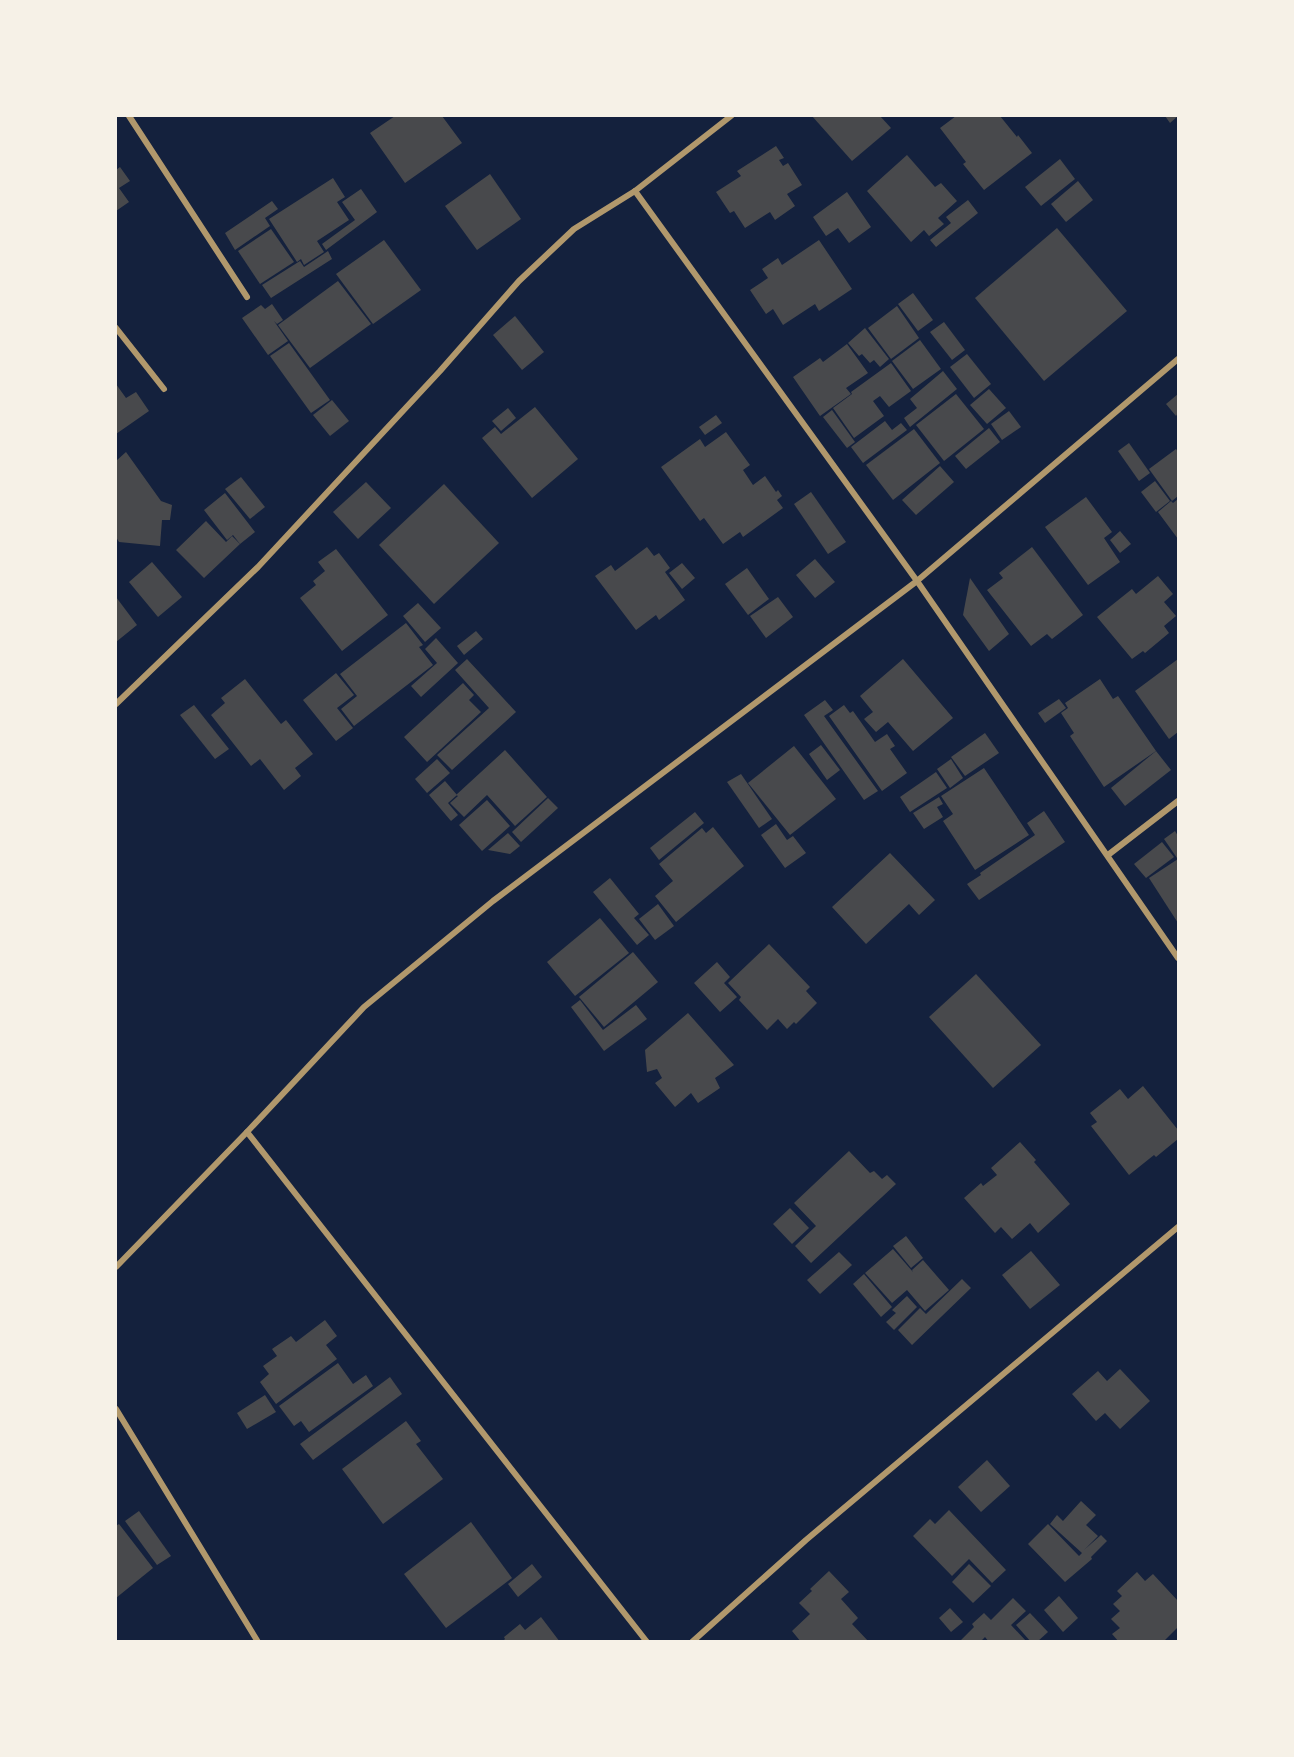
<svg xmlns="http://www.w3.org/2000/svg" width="1294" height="1757" font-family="'Crimson Pro',serif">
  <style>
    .building { fill: #48494c }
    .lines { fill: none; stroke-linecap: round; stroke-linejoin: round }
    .minor { stroke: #b1986c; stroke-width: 6 }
  </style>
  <rect width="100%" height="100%" fill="#14213d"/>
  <g class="building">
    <polygon points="395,116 409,117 442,116 462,143 405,183 370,133"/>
    <polygon points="812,116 880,116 891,128 852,161"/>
    <polygon points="956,116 1000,116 1017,137 1018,135 1032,153 984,190 963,164 966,162 940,128"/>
    <polygon points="1165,116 1178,116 1170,123"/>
    <polygon points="776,146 784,158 779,160 783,166 788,163 802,185 787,194 795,206 775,220 770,212 745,228 734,211 730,213 716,192 741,176 737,171"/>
    <polygon points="907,155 935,187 941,183 957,201 938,218 944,224 929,236 924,230 911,242 867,191"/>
    <polygon points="1060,159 1075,179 1041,206 1025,187"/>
    <polygon points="120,167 130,181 119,188 129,202 116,211 116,170"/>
    <polygon points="490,174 521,219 477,250 445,206"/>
    <polygon points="333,178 345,197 337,202 349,220 317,241 324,252 304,265 301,259 297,262 269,219"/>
    <polygon points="1078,181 1093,200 1066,222 1051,204"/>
    <polygon points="361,189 377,212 326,250 322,244 355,220 342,202"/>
    <polygon points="847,192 871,227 849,243 838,228 826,236 813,217"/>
    <polygon points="968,200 978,213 936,247 930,240 951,223 946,217"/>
    <polygon points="272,201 278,209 265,218 270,226 235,250 225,233"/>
    <polygon points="1057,228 1127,311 1044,381 975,298"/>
    <polygon points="271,229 294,262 260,284 238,251"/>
    <polygon points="384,240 421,290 373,324 336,274"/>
    <polygon points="819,240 852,289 819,311 815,304 783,325 773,309 766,314 750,290 768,278 762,269 778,258 782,265"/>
    <polygon points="328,251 332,259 271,298 262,285 300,261 304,267"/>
    <polygon points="338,281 371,324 310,368 278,325"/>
    <polygon points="913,293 933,320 918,331 898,304"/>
    <polygon points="272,304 283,320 277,324 274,321 288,341 268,355 242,318 261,305 265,309"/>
    <polygon points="897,306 919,338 891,359 868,328"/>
    <polygon points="515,316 544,352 522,370 493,335"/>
    <polygon points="944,322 965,350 952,360 930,332"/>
    <polygon points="865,328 889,359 880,367 874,360 870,363 862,354 859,356 848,343"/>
    <polygon points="920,340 941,369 913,389 892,361"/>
    <polygon points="289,343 330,400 311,413 270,356"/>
    <polygon points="847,344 868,373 846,388 851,394 820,416 793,377 820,358 823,362"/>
    <polygon points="967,354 991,384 974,398 950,367"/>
    <polygon points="891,363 911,391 889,407 880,396 873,401 884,416 854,438 833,408 852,394 851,392"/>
    <polygon points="943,371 957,389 910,427 904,418 917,408 910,399"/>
    <polygon points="116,384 126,398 136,392 149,411 116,434"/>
    <polygon points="989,389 1006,408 987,424 970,405"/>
    <polygon points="956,394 984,429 944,461 916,425"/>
    <polygon points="1178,394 1178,413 1176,416 1166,404"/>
    <polygon points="332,400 349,421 330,436 313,415"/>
    <polygon points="535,407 578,459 532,498 482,438 495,427 501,434"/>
    <polygon points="508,408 516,418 501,431 492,421"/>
    <polygon points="832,410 855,442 847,448 823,417"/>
    <polygon points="1009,411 1021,427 1002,440 991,424"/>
    <polygon points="716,415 722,423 705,435 699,427"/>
    <polygon points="885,421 892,430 901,423 907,430 863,463 851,447"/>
    <polygon points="989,428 1000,442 966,469 955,456"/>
    <polygon points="914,429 940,463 893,500 866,465"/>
    <polygon points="726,432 750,465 743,470 753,485 765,476 776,492 778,490 782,496 777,500 783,508 743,537 740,532 723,544 704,518 700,521 661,467 700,439 705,447"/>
    <polygon points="1129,443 1150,473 1139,481 1118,451"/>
    <polygon points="1176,449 1178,452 1178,496 1172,501 1149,469"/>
    <polygon points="126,452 161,501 172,505 170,520 162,520 160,546 119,542 116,537 116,461"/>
    <polygon points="940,466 954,482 916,515 902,500"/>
    <polygon points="241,477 265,507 250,519 225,489"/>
    <polygon points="1155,481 1170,501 1156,512 1141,492"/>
    <polygon points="366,482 391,508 358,539 333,512"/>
    <polygon points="444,484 499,543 434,604 379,545"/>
    <polygon points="811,492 846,542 828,554 794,504"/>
    <polygon points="225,493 255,532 240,544 233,535 227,540 204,510"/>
    <polygon points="1086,497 1112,532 1104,538 1120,562 1088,585 1045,527"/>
    <polygon points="1178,499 1178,539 1158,512 1171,501 1173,503"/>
    <polygon points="206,521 226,542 232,536 240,544 204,578 176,550"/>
    <polygon points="1120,531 1131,544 1120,553 1110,540"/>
    <polygon points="647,547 654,556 659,553 670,568 665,572 685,600 659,620 656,615 636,630 595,576 611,565 615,571"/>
    <polygon points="1032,547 1083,615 1052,639 1047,634 1031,646 987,590 1003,578 999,573"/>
    <polygon points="336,549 388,615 342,651 300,598 316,585 313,581 325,571 318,562"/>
    <polygon points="815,559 835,582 815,598 796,575"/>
    <polygon points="152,562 182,597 158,617 129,582"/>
    <polygon points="682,563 695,578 682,589 669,573"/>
    <polygon points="747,568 769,599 748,615 725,584"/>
    <polygon points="1158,576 1173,594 1164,602 1176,616 1164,626 1169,633 1145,653 1143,651 1132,659 1097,617 1132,589 1136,594"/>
    <polygon points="970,578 1009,634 989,651 963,615"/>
    <polygon points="116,597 137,625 116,642"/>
    <polygon points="778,597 793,617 766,638 750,616"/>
    <polygon points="418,603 441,628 425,642 403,616"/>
    <polygon points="406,623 423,645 419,647 433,665 354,726 341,709 357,696 340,674"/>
    <polygon points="476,631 483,639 464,655 457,646"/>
    <polygon points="436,638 458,663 421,697 411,686 437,663 425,649"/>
    <polygon points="467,659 516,712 452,770 437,755 489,708 455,670"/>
    <polygon points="903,659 953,718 913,751 888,722 876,732 864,719 873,712 860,696"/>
    <polygon points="1178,659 1178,732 1169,739 1135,691"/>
    <polygon points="336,673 354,695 337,708 353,728 336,741 303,700"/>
    <polygon points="245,679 281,724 286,720 313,754 295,768 301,776 284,790 260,759 251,766 211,715 225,703 221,698"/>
    <polygon points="1100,679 1113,699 1118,696 1156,751 1104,787 1070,736 1074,733 1061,713 1068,708 1065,703"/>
    <polygon points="463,683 474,695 469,700 481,712 427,762 404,737"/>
    <polygon points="1059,699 1066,708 1045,723 1038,713"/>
    <polygon points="825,700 833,710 824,716 878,791 864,800 804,715"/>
    <polygon points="194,705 229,749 215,759 180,715"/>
    <polygon points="844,705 850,713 853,711 875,742 887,734 895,746 890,749 907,773 882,791 829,716"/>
    <polygon points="985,733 999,753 965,776 951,757"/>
    <polygon points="821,745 840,770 827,780 809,754"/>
    <polygon points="794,746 836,799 790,835 748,783"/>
    <polygon points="505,750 547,797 515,826 487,795 464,817 450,803 458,796 456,795"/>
    <polygon points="1156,751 1171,770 1125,806 1111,788"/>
    <polygon points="437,759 450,773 427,793 415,779"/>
    <polygon points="951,759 963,778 950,788 937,769"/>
    <polygon points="984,768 1029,835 975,870 943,821 953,814 941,796"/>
    <polygon points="936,772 947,788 910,812 900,797"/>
    <polygon points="741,774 772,819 759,828 727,782"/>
    <polygon points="445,781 457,795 448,803 458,815 451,821 429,795"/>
    <polygon points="939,797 943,804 937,807 943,817 924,829 913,813"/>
    <polygon points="548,798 558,808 521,842 512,832"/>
    <polygon points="487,800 510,826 482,851 459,825"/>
    <polygon points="1044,811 1065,842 979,900 967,884 981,875 980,873 1035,835 1027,823"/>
    <polygon points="695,812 704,823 659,860 650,848"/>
    <polygon points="776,824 787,840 793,836 806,853 785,868 761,835"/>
    <polygon points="713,827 744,866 676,922 655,896 673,881 659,864 702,828 706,833"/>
    <polygon points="1175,831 1178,836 1178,857 1177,858 1164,839"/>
    <polygon points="508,833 520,846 510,854 488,850"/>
    <polygon points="1162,842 1174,857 1146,878 1134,864"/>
    <polygon points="890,853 935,900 919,915 909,904 866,944 832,907"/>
    <polygon points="1178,859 1178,923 1149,878"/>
    <polygon points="610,878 639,914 634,918 649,935 637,945 593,892"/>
    <polygon points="658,904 674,926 655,940 639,919"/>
    <polygon points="600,918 629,953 575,996 547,962"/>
    <polygon points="769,944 810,987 806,991 817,1003 796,1024 794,1022 787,1029 778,1019 767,1030 739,1000 741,997 728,983"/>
    <polygon points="633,952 658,982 604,1027 579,997"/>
    <polygon points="717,962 730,977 724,983 737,997 720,1012 694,983"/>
    <polygon points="976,974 1041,1045 993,1088 929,1017"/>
    <polygon points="580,1000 603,1030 636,1005 647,1019 604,1051 571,1007"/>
    <polygon points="688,1013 734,1065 715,1078 720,1088 698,1103 691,1093 675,1107 655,1083 662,1078 657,1069 647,1072 645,1050"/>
    <polygon points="1143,1086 1178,1130 1178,1139 1156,1157 1154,1155 1129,1175 1091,1126 1097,1122 1090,1113 1120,1089 1128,1099"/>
    <polygon points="1020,1142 1036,1160 1034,1162 1070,1204 1038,1233 1030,1223 1012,1239 1001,1227 995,1233 964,1198 981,1183 983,1186 997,1175 991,1168"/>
    <polygon points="849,1151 870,1173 874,1171 882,1179 887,1175 896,1184 811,1263 795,1246 816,1226 794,1203"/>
    <polygon points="790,1208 809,1228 792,1244 773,1224"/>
    <polygon points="906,1236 923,1258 911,1268 893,1246"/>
    <polygon points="893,1249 913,1272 912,1270 923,1260 949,1290 925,1311 907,1290 892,1303 865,1273"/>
    <polygon points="1031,1251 1060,1285 1030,1309 1002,1275"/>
    <polygon points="839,1252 852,1265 820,1294 807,1280"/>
    <polygon points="864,1274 892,1307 881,1317 853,1284"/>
    <polygon points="962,1279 971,1288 912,1345 898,1330 920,1308 926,1314"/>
    <polygon points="907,1296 917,1307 894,1330 886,1322 896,1313 892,1310"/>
    <polygon points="325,1320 337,1336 326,1345 337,1359 276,1404 260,1382 269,1374 263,1366 277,1356 272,1349 291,1336 296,1342"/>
    <polygon points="338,1363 353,1384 366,1375 373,1386 309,1432 301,1421 294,1426 279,1406"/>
    <polygon points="1120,1369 1150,1401 1120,1429 1105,1413 1096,1421 1072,1394 1098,1371 1107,1381"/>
    <polygon points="390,1377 402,1394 313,1460 300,1444"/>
    <polygon points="265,1395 276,1412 247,1429 237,1413"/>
    <polygon points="406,1421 421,1441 416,1444 443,1479 383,1524 342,1469"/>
    <polygon points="987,1460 1010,1486 981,1512 958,1487"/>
    <polygon points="1081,1501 1096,1515 1086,1525 1098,1536 1084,1550 1101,1535 1107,1541 1091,1557 1092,1559 1065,1582 1028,1544 1048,1524 1079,1556 1082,1553 1050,1524 1057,1515 1063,1521"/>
    <polygon points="949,1510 1006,1570 992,1583 969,1559 952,1576 913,1536 930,1519 935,1524"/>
    <polygon points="139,1511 171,1556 157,1565 125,1521"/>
    <polygon points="471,1522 512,1578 446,1628 404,1574"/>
    <polygon points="119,1524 153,1568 116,1598 116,1526"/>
    <polygon points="532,1564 542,1577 518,1597 508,1584"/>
    <polygon points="969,1564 991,1586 973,1603 952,1582"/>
    <polygon points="829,1571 849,1592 841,1599 858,1618 852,1624 869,1642 801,1642 792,1631 810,1614 799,1603 812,1591 810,1589"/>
    <polygon points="1137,1572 1145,1581 1153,1574 1178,1601 1178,1627 1163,1642 1119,1642 1112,1634 1120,1628 1111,1619 1120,1611 1113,1604 1122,1596 1117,1591"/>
    <polygon points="1059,1596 1078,1618 1063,1632 1044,1610"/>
    <polygon points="1013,1598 1026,1611 1011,1625 1027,1642 989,1642 985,1637 980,1642 963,1642 961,1640 974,1627 972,1624 984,1613 991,1620"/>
    <polygon points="950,1608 963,1622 951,1632 939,1618"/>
    <polygon points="1030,1613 1048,1632 1037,1642 1031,1642 1016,1625"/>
    <polygon points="541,1617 560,1642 502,1642 505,1639 504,1637 520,1624 525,1630"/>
  </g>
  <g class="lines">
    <g class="minor">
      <polyline points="129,116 247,297"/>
      <polyline points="635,191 917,581 1178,958"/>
      <polyline points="116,328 164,389"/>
      <polyline points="116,704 258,567 440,371 519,281 574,229 635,191 731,116"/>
      <polyline points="1108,855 1178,801"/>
      <polyline points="247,1132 647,1642"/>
      <polyline points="116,1267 247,1132 364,1007 493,901 917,581 1178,359"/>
      <polyline points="116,1409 258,1642"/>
      <polyline points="692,1642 806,1540 1178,1227"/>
    </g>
  </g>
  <rect width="1294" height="1757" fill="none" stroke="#f6f1e7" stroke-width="234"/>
</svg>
